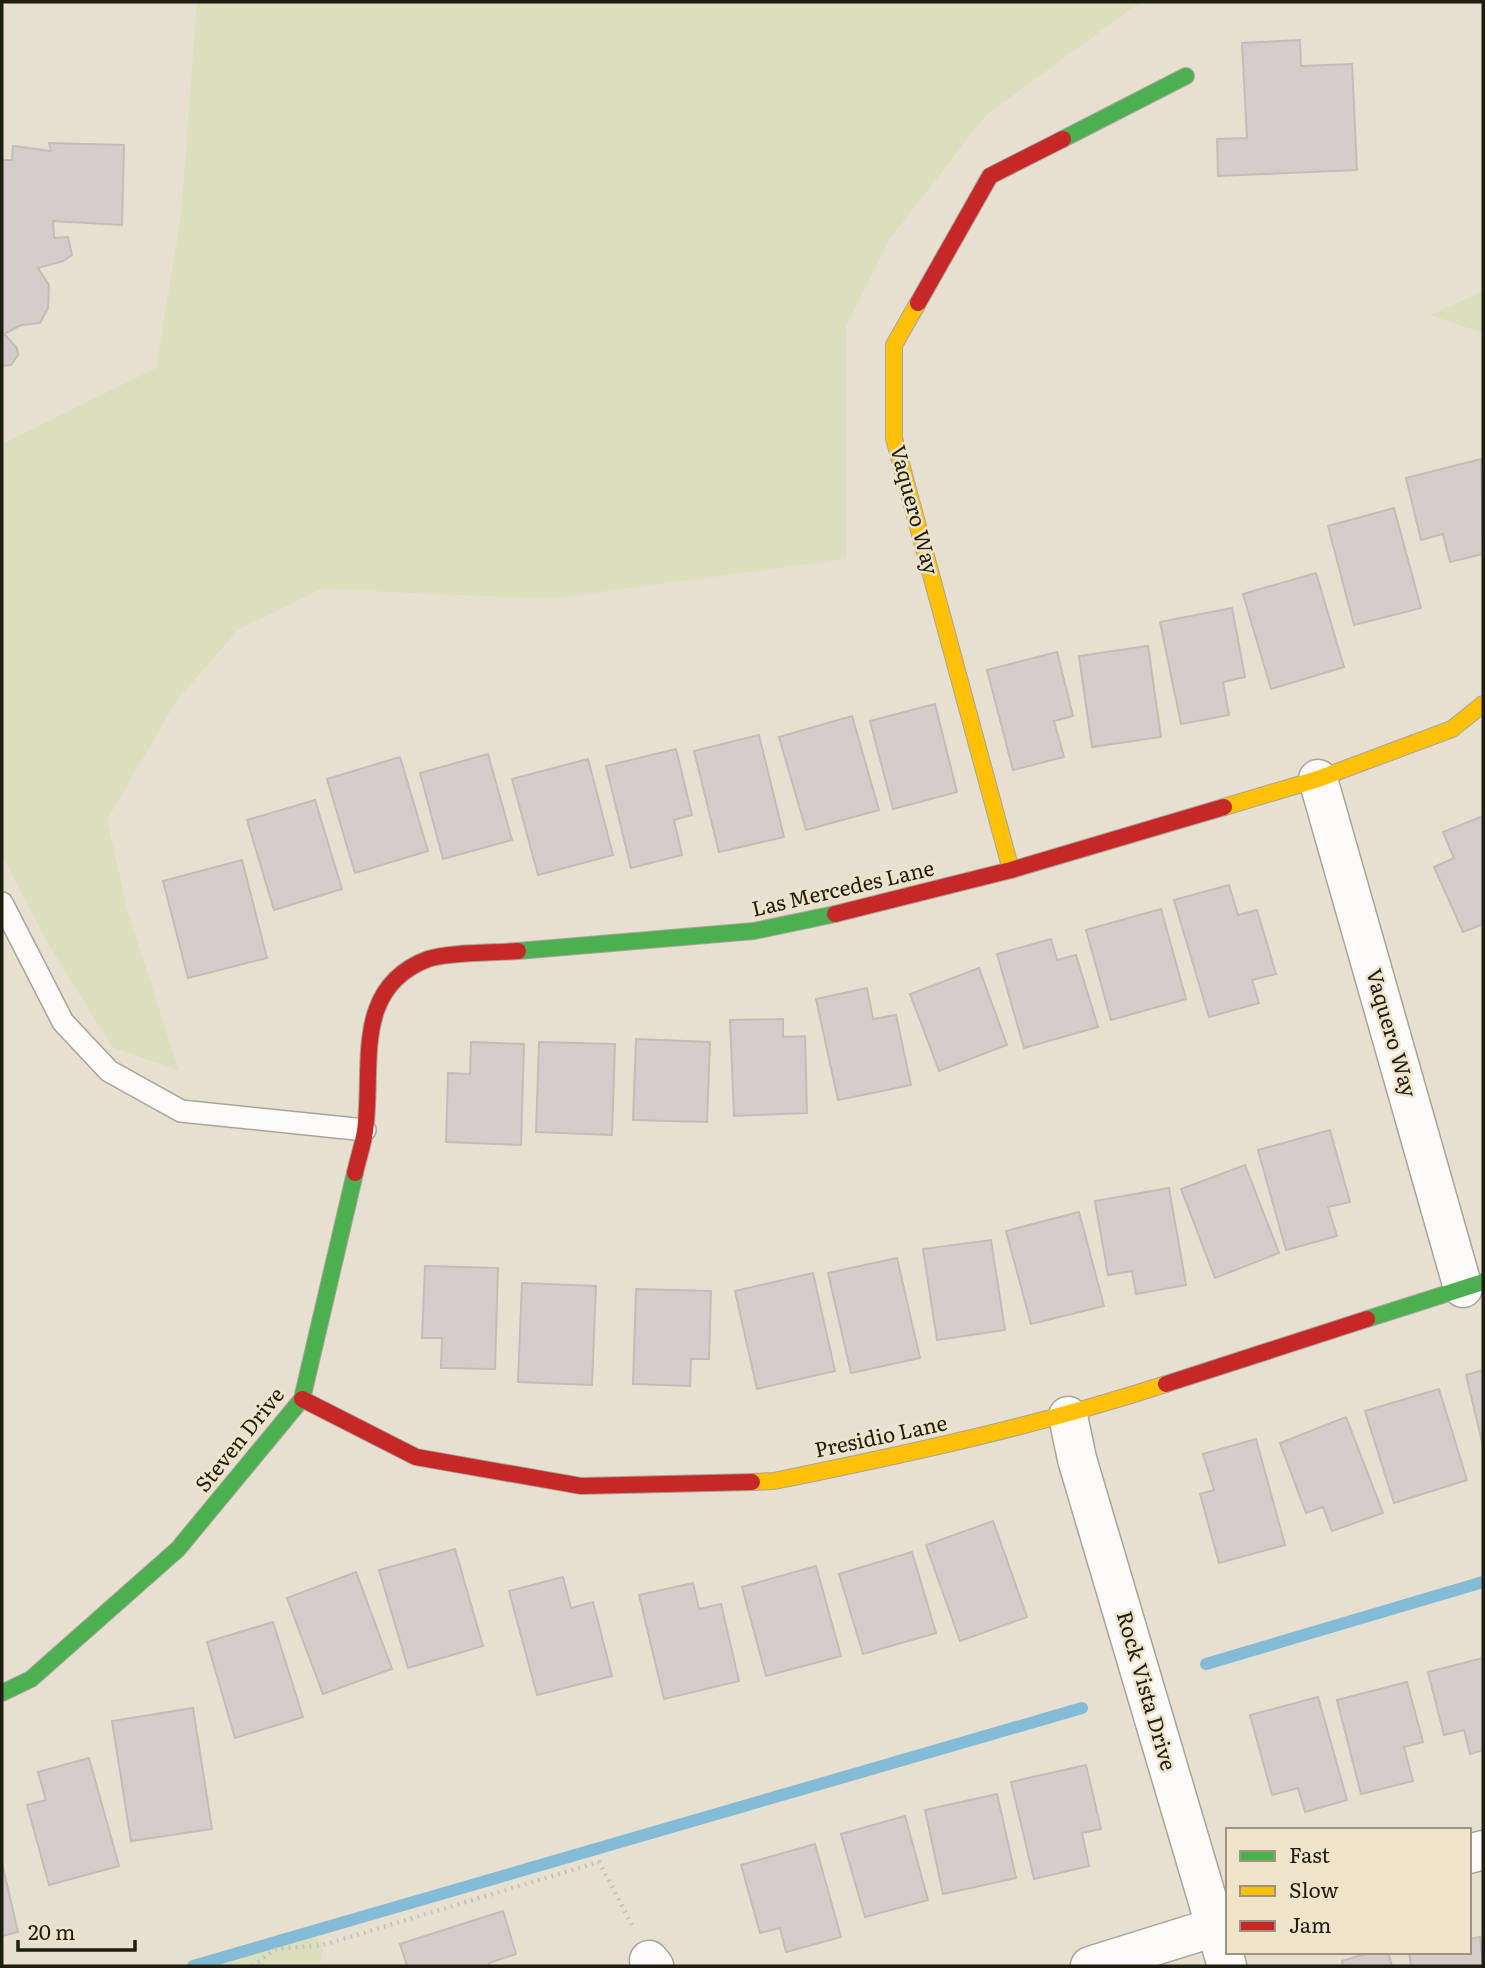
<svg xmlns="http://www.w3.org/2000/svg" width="1485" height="1968" font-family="Literata,serif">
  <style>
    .green { fill: #dbdfbd }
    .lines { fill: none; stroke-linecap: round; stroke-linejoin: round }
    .stream { stroke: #84bbd7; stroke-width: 12 }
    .building { fill: #d6cdca; stroke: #c4bcb8; stroke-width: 2 }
    .lane-casing { stroke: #a8a498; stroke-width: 24 }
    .street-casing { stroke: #a8a498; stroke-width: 41 }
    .fast-casing { stroke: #a8a498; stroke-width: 18 }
    .slow-casing { stroke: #a8a498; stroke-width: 18 }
    .jam-casing { stroke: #a8a498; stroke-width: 18 }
    .path { stroke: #c6c4bf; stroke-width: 4.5; stroke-dasharray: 2 5; stroke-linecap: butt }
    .lane { stroke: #fbfaf8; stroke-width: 21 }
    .street { stroke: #fbfaf8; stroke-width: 38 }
    .fast { stroke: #4caf50; stroke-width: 16 }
    .slow { stroke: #ffc107; stroke-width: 16 }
    .jam { stroke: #c62828; stroke-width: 16 }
    .labels { text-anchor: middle; stroke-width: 5; stroke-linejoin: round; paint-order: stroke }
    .street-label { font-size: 21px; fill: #1f1c12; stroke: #efe4c9 }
  </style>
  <rect width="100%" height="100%" fill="#e7e0d1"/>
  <g class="green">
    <polygon points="197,2 1145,2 1132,8 985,116 890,239 846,327 846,559 548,599 321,589 238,630 177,700 107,820 128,912 179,1071 112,1047 44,937 2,855 2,444 156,368 181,216"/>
    <polygon points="1483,291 1483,333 1430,315"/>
    <polygon points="313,1931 323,1945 320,1966 196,1966"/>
  </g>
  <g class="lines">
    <g class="stream">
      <polyline points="1206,1664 1483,1582"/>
      <polyline points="193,1966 1082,1708"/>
    </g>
  </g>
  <g class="building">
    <polygon points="1300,40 1301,66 1352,64 1357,170 1218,176 1217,139 1247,138 1242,43"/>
    <polygon points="49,143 124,145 122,225 53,221 54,238 68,237 72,255 63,261 38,268 49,285 48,308 40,323 21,325 4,334 17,348 18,355 11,365 2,366 2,160 12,160 13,146 51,151"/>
    <polygon points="1481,459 1483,554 1450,562 1443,534 1421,540 1406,478"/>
    <polygon points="1394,508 1421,608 1354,625 1328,526"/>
    <polygon points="1316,573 1344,667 1271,689 1243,594"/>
    <polygon points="1232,608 1245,677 1223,682 1229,715 1181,724 1160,622"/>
    <polygon points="1148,646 1161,737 1092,747 1079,656"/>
    <polygon points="1057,652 1073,716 1054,721 1064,757 1013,770 987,670"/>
    <polygon points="935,704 957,792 893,809 870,721"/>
    <polygon points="852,716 879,810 806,830 779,737"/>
    <polygon points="759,735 784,837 719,852 694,751"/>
    <polygon points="676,749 692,815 674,820 682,855 631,868 606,766"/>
    <polygon points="488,754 512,840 443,859 420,773"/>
    <polygon points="400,757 428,851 355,873 327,779"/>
    <polygon points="588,759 613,855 538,875 512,779"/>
    <polygon points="315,800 342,889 274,910 247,820"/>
    <polygon points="1483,816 1483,924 1463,932 1434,867 1454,858 1443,832"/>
    <polygon points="242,860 267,958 188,978 163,881"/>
    <polygon points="1229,885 1238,915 1257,910 1276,974 1252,980 1259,1003 1209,1017 1174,900"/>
    <polygon points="1161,909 1186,999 1111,1020 1086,930"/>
    <polygon points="1051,939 1057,960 1076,955 1098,1027 1024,1048 997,954"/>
    <polygon points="979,968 1007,1045 939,1071 910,994"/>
    <polygon points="867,988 873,1019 896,1015 911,1085 838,1100 816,999"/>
    <polygon points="783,1019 783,1037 805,1036 807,1113 734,1116 730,1020"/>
    <polygon points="636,1039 710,1042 707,1122 633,1120"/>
    <polygon points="471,1042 524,1044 521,1145 446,1142 448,1073 470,1074"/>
    <polygon points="539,1042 615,1044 612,1135 536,1132"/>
    <polygon points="1330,1130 1350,1202 1328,1207 1337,1236 1286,1250 1258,1150"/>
    <polygon points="1245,1165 1279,1253 1215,1278 1181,1189"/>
    <polygon points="1169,1188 1186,1285 1136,1294 1132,1271 1108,1275 1095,1201"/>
    <polygon points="1079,1212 1104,1306 1031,1324 1006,1231"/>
    <polygon points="991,1240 1005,1330 937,1340 923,1249"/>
    <polygon points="897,1258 920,1358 851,1373 828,1273"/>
    <polygon points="425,1266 498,1268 495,1369 441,1368 442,1338 422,1338"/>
    <polygon points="813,1273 835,1371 757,1389 735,1291"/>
    <polygon points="522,1283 596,1286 592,1385 518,1382"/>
    <polygon points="636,1289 711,1291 709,1359 691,1359 690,1386 633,1384"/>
    <polygon points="1483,1370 1483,1446 1466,1375"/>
    <polygon points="1439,1389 1467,1480 1394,1503 1365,1411"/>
    <polygon points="1346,1417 1383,1513 1332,1531 1323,1507 1306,1513 1280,1443"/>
    <polygon points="1256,1439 1285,1545 1219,1563 1200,1494 1214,1490 1203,1454"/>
    <polygon points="993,1521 1027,1617 960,1641 926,1545"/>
    <polygon points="455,1549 483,1646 408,1668 379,1570"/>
    <polygon points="912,1552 936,1633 863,1654 839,1574"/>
    <polygon points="816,1566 841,1656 766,1676 742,1587"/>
    <polygon points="356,1572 392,1669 323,1694 287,1598"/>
    <polygon points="563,1577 571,1608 593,1602 612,1676 537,1695 509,1591"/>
    <polygon points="693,1583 699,1609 721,1604 739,1681 664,1699 639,1595"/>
    <polygon points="273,1622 303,1717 235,1738 207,1642"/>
    <polygon points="1483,1658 1483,1750 1470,1754 1464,1730 1444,1735 1428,1672"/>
    <polygon points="1407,1682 1423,1742 1404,1747 1413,1781 1361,1794 1337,1700"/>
    <polygon points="1318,1697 1347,1800 1305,1812 1298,1788 1272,1795 1250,1715"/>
    <polygon points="193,1708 212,1829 131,1841 112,1721"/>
    <polygon points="89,1758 119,1866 49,1885 27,1805 46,1800 38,1772"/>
    <polygon points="1086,1765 1101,1829 1082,1833 1089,1866 1034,1879 1011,1782"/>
    <polygon points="997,1794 1016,1878 943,1894 925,1810"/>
    <polygon points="905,1816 928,1900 865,1917 841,1834"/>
    <polygon points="815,1844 841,1937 786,1952 780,1928 760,1933 741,1865"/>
    <polygon points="2,1863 18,1932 2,1936"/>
    <polygon points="503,1911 516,1954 489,1963 490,1966 407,1966 400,1944"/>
    <polygon points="1480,1937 1483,1966 1411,1966 1409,1952 1469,1952 1469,1939"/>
    <polygon points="1372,1952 1388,1952 1392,1966 1343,1966 1342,1961"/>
  </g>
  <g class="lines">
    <g class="lane-casing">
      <polyline id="lane" points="2,903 63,1022 109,1071 181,1111 365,1130"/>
    </g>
    <g class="street-casing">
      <g id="street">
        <polyline points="1318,779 1463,1288"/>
        <polyline points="1068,1416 1077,1459 1227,1966"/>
        <polyline points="1469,1854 1483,1850"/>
        <polyline points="649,1960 654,1966"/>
        <polyline points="1090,1966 1228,1923"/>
      </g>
    </g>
    <g class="fast-casing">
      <g id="fast">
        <polyline points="1063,139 1186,76"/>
        <polyline points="518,951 754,931 835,914"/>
        <polyline points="1367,1319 1483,1282"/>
        <polyline points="2,1693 31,1679 178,1549 302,1399 355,1173"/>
      </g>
    </g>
    <g class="slow-casing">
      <g id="slow">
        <polyline points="918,303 894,345 894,438 1011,870"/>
        <polyline points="1224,807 1318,779 1452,729 1483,704"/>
        <path d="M752,1482L774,1481C907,1454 1037,1426 1166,1384"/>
      </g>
    </g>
    <g class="jam-casing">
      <g id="jam">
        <polyline points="918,303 990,176 1063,139"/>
        <polyline points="835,914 1011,870 1224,807"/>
        <path d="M355,1173C358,1159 363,1145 365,1131C374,1068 351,988 428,959C448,952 495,953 518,951"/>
        <polyline points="1166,1384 1367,1319"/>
        <polyline points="302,1399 416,1457 581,1486 752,1482"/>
      </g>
    </g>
    <polyline class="path" points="252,1966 276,1949 323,1945 599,1862 632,1925"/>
    <use href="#lane" class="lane"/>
    <use href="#street" class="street"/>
    <use href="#fast" class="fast"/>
    <use href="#slow" class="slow"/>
    <use href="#jam" class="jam"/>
  </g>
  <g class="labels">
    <g class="street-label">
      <text transform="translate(914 510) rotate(75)" y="7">Vaquero Way</text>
      <text transform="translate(843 889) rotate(-13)" y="7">Las Mercedes Lane</text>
      <text transform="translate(1391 1033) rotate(74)" y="7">Vaquero Way</text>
      <text transform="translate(881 1437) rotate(-12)" y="7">Presidio Lane</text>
      <text transform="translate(240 1440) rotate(-51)" y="7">Steven Drive</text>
      <text transform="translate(1146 1691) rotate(74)" y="7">Rock Vista Drive</text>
    </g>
  </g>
  <rect width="1485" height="1968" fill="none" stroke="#1f1c12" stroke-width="7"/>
  <rect x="1226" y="1828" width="245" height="126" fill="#efe4c9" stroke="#9c9480" stroke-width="2"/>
  <rect x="1240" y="1851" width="35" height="10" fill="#4caf50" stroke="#9c9480" stroke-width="2"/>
  <text x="1289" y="1863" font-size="21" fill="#1f1c12">Fast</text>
  <rect x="1240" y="1886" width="35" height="10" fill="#ffc107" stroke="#9c9480" stroke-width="2"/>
  <text x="1289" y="1898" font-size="21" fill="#1f1c12">Slow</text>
  <rect x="1240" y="1921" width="35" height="10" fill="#c62828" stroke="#9c9480" stroke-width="2"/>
  <text x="1289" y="1933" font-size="21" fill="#1f1c12">Jam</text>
  <path d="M18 1940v10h117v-10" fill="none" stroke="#1f1c12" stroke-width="3.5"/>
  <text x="28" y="1940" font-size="21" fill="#1f1c12" stroke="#efe4c9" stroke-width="5" paint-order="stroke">20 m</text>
</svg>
